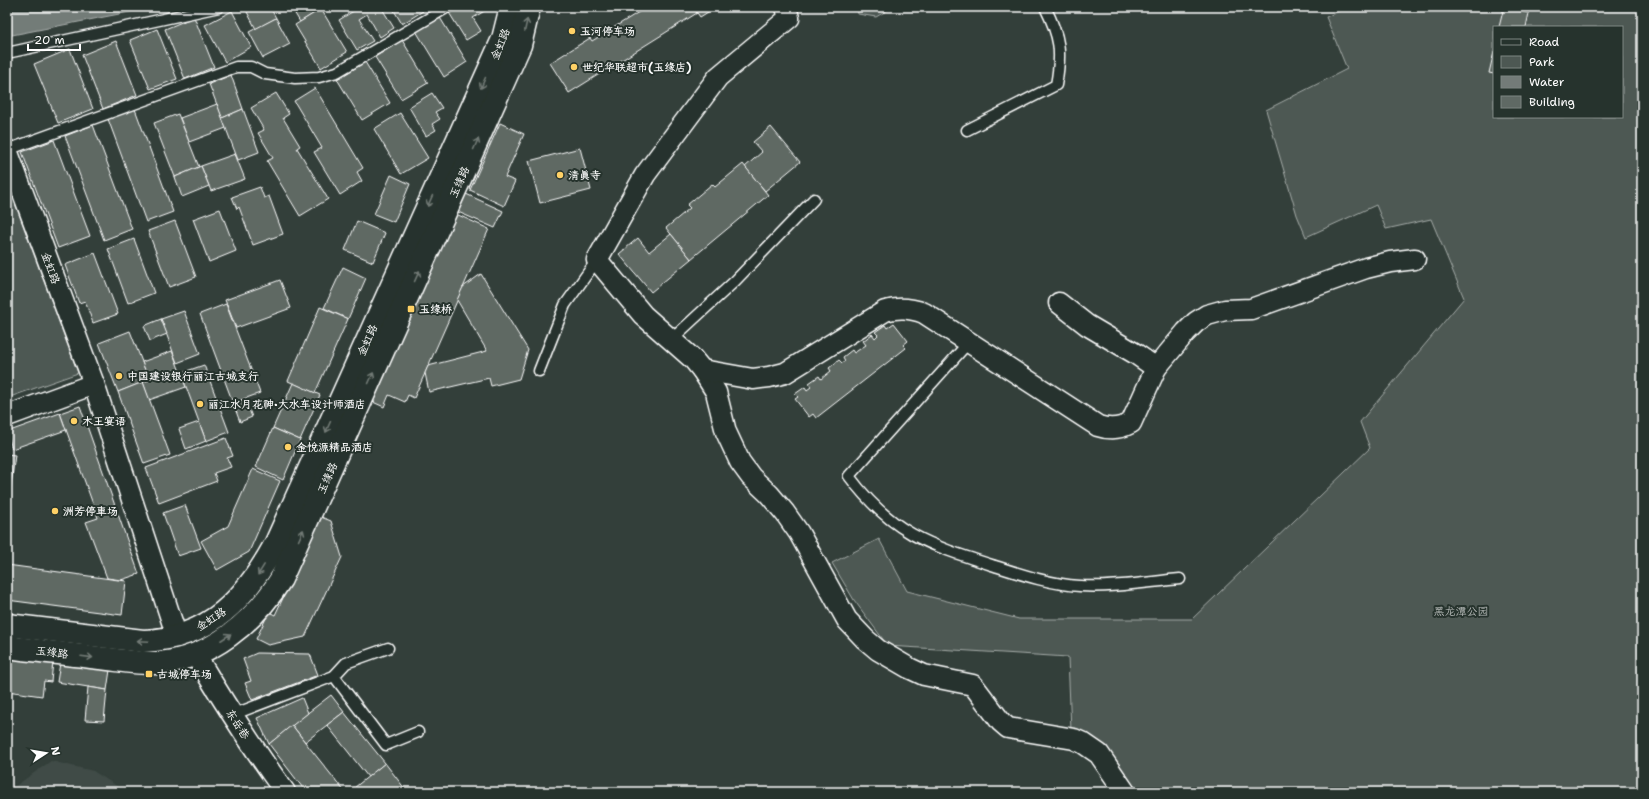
<svg xmlns="http://www.w3.org/2000/svg" width="1649" height="799" font-family="'Shantell Sans','LXGW WenKai TC',sans-serif">
  <style>
    .built { fill: #404c47 }
    .green { fill: #4d5853; stroke: #a6aca9; fill-rule: evenodd }
    .water { fill: #737b78; stroke: #abb0ae }
    .building { fill: #5f6964; stroke: #fff }
    .lines { fill: none; stroke-linecap: round; stroke-linejoin: round }
    .lane-casing { stroke: #fff; stroke-width: 13 }
    .street-casing { stroke: #fff; stroke-width: 23 }
    .primary-casing { stroke: #fff; stroke-width: 25 }
    .lane { stroke: #26332d; stroke-width: 10 }
    .street { stroke: #26332d; stroke-width: 20 }
    .primary { stroke: #26332d; stroke-width: 22 }
    .oneway { stroke: #727a76 }
    .poi-dot { fill: #ffd166; stroke: #26332d; stroke-width: 1.5 }
    .labels { text-anchor: middle; stroke-width: 4; stroke-linejoin: round; paint-order: stroke }
    .poi-label { font-size: 11px; font-weight: bold; fill: #fff; stroke: #26332d; text-anchor: start }
    .street-label { font-size: 11px; fill: #fff; stroke: #26332d }
    .park-label { font-size: 11px; fill: #b8bcba; stroke: #26332d }
  </style>
  <rect width="100%" height="100%" fill="#333f3a"/>
  <filter id="ink" filterUnits="userSpaceOnUse"><feTurbulence type="fractalNoise" baseFrequency=".025" numOctaves="2"/><feDisplacementMap in="SourceGraphic" scale="8" xChannelSelector="R" yChannelSelector="G"/><feConvolveMatrix kernelMatrix="1 2 1 2 8 2 1 2 1" color-interpolation-filters="sRGB"/></filter>
  <g filter="url(#ink)">
    <polygon class="built" points="51,761 93,771 120,788 121,792 7,792"/>
    <g class="green">
      <polygon points="857,7 893,7 876,17 858,14"/>
      <path d="M1348,7H1642V792H1132L1091,736L1071,731L1068,657L888,646L854,600L832,563L879,539L907,591L1019,619H1192L1370,448L1360,422L1464,298L1431,219L1386,229L1376,205L1306,237L1297,215L1266,110L1347,69L1326,17ZM1494,27H1622V117H1494Z"/>
      <polygon points="7,182 78,373 7,398"/>
    </g>
    <polygon class="water" points="7,7 155,7 7,36"/>
    <g class="building">
      <polygon points="252,7 270,7 276,18 256,29 246,10"/>
      <polygon points="291,7 320,7 321,9 300,22"/>
      <polygon points="360,7 381,7 394,28 380,37 367,14 359,19 373,41 357,50 339,20"/>
      <polygon points="392,7 420,7 423,11 402,24"/>
      <polygon points="455,7 484,7 486,10 473,18 481,31 466,40 448,11"/>
      <polygon points="647,7 693,7 697,13 569,93 550,63 590,38 592,41"/>
      <polygon points="693,7 716,7 700,17"/>
      <polygon points="1504,7 1529,13 1526,27 1499,27"/>
      <polygon points="321,9 347,52 321,68 295,25"/>
      <polygon points="232,11 251,47 225,62 205,25"/>
      <polygon points="439,16 467,62 444,77 416,31"/>
      <polygon points="194,17 214,67 185,79 165,29"/>
      <polygon points="276,18 290,44 263,58 249,32"/>
      <polygon points="157,29 177,79 150,89 130,40"/>
      <polygon points="402,40 428,83 401,99 375,57"/>
      <polygon points="116,41 137,95 103,109 82,55"/>
      <polygon points="70,49 93,109 58,123 34,64"/>
      <polygon points="1494,52 1494,74 1489,73"/>
      <polygon points="365,62 390,103 362,120 337,79"/>
      <polygon points="231,75 243,109 222,118 209,84"/>
      <polygon points="315,88 363,168 357,172 362,181 340,195 314,152 322,148 294,101"/>
      <polygon points="276,93 289,114 283,118 300,146 297,148 328,199 300,216 267,161 273,158 258,133 264,130 251,108"/>
      <polygon points="432,93 442,108 435,112 440,119 432,124 436,130 426,136 409,107"/>
      <polygon points="217,104 226,128 189,142 180,118"/>
      <polygon points="135,109 173,212 146,222 108,119"/>
      <polygon points="243,109 259,152 238,160 222,118"/>
      <polygon points="400,113 428,158 401,174 374,129"/>
      <polygon points="178,114 199,167 175,177 154,123"/>
      <polygon points="500,123 524,134 505,177 515,181 504,206 470,190"/>
      <polygon points="93,125 132,229 104,240 65,136"/>
      <polygon points="771,127 800,162 765,191 745,167 762,152 753,142"/>
      <polygon points="54,140 90,236 58,248 22,152"/>
      <polygon points="580,148 591,190 540,203 529,161"/>
      <polygon points="235,154 245,179 211,191 201,166"/>
      <polygon points="743,164 768,195 691,259 666,228 690,208 687,205 712,184 715,187"/>
      <polygon points="201,166 209,186 182,197 175,177"/>
      <polygon points="391,175 410,184 394,222 374,214"/>
      <polygon points="260,187 264,198 269,196 283,234 253,245 239,207 237,209 232,197"/>
      <polygon points="466,194 503,211 495,228 458,212"/>
      <polygon points="220,209 236,251 209,262 193,219"/>
      <polygon points="456,214 489,229 414,398 408,395 405,402 389,395 384,407 373,402"/>
      <polygon points="175,221 196,277 169,287 148,231"/>
      <polygon points="357,221 385,233 373,262 345,250"/>
      <polygon points="671,234 691,259 651,292 619,254 638,238 649,252"/>
      <polygon points="134,239 154,293 128,303 108,249"/>
      <polygon points="95,253 118,314 93,323 85,301 79,303 65,265"/>
      <polygon points="343,267 366,278 348,319 324,308"/>
      <polygon points="481,274 528,350 519,379 491,386 489,378 429,392 425,373 428,366 487,351 457,300 463,287"/>
      <polygon points="280,280 291,308 236,328 225,300"/>
      <polygon points="226,304 260,393 233,403 200,314"/>
      <polygon points="320,307 348,319 315,393 288,381"/>
      <polygon points="184,311 200,354 177,363 161,319"/>
      <polygon points="161,319 167,334 150,341 144,326"/>
      <polygon points="894,323 908,341 903,345 906,348 816,418 813,414 809,417 795,399 798,397 795,394 805,387 807,390 811,387 809,383 819,376 821,379 831,371 829,368 839,360 842,363 845,361 843,357 852,350 854,353 866,345 863,341 872,334 875,338 878,335 875,332 885,325 887,328"/>
      <polygon points="130,331 149,380 118,392 99,343"/>
      <polygon points="172,351 186,387 149,400 143,382 149,380 142,362"/>
      <polygon points="204,365 229,432 206,441 181,373"/>
      <polygon points="143,382 170,455 144,464 118,392"/>
      <polygon points="293,383 320,395 300,440 273,428"/>
      <polygon points="245,399 252,417 240,422 233,403"/>
      <polygon points="80,406 139,574 121,580 107,578 86,522 98,518 60,413"/>
      <polygon points="60,413 66,430 12,449 7,432"/>
      <polygon points="199,422 206,441 186,449 179,429"/>
      <polygon points="273,428 300,440 283,480 256,467"/>
      <polygon points="226,438 233,456 227,458 231,467 214,473 217,481 159,503 146,468"/>
      <polygon points="7,454 15,455 7,514"/>
      <polygon points="253,469 280,481 249,552 217,570 201,541 228,526"/>
      <polygon points="185,505 201,548 178,556 163,513"/>
      <polygon points="321,517 331,521 342,557 305,637 268,645 256,639 269,612 275,615"/>
      <polygon points="7,565 126,581 122,615 7,600"/>
      <polygon points="257,653 310,654 318,675 252,700 245,683 251,681 243,659"/>
      <polygon points="7,656 53,661 51,682 44,681 42,696 7,691"/>
      <polygon points="60,663 110,670 107,690 57,682"/>
      <polygon points="88,687 107,690 104,721 85,720"/>
      <polygon points="331,695 344,712 305,742 292,725"/>
      <polygon points="302,698 308,713 269,744 257,718"/>
      <polygon points="344,712 385,763 368,777 327,725"/>
      <polygon points="292,725 305,742 345,792 306,792 269,744"/>
      <polygon points="385,763 405,789 402,792 349,792"/>
    </g>
    <g class="lines">
      <g class="lane-casing">
        <g id="lane">
          <polyline points="7,53 219,7"/>
          <path d="M967,130L1056,85C1062,52 1060,37 1045,7"/>
          <polyline points="7,150 236,67 251,67 265,74 295,78 319,77 337,72 448,7"/>
          <polyline points="671,340 735,281 814,199"/>
          <path d="M969,342L849,476C892,534 929,545 995,566C1023,575 1050,584 1080,586C1113,588 1147,582 1180,579"/>
          <polyline points="539,371 565,305 597,260"/>
          <polyline points="334,676 386,745 418,732"/>
          <polyline points="232,715 334,676 346,663 388,648"/>
        </g>
      </g>
      <g class="street-casing">
        <g id="street">
          <polyline points="786,7 789,18 718,77 645,175 597,260 643,315 693,359 702,370 716,392 726,432 740,462 751,477 769,494 785,513 799,533 847,620 865,639 878,650 909,668 924,675 973,685 1001,722 1008,728 1074,739 1083,743 1099,754 1125,792"/>
          <polyline points="7,150 94,384 177,637"/>
          <polyline points="1059,303 1087,325 1136,354 1156,368"/>
          <path d="M702,370L753,379L769,377L785,373L885,311C899,307 910,308 924,313L1098,426C1110,430 1120,429 1131,423L1156,368L1186,332L1196,322L1207,315L1225,310L1251,309L1366,268L1390,262L1415,259"/>
          <polyline points="7,416 94,384"/>
          <path d="M195,654C223,701 252,747 285,792"/>
        </g>
      </g>
      <g class="primary-casing">
        <g id="primary">
          <path d="M7,625L143,641C210,639 246,598 276,543L503,39L511,7"/>
          <path d="M7,647C38,651 69,654 100,658C119,660 139,664 158,663C210,659 254,622 281,579L520,45L529,7"/>
        </g>
      </g>
      <use href="#lane" class="lane"/>
      <use href="#street" class="street"/>
      <use href="#primary" class="primary"/>
    </g>
    <defs><path id="oneway-shaft" d="M-6 0H5M1.5-3L5.5 0L1.5 3" fill="none" stroke-width="1.6" stroke-linecap="round" stroke-linejoin="round"/></defs>
    <g class="oneway">
      <use href="#oneway-shaft" transform="translate(526 25) rotate(-78)"/>
      <use href="#oneway-shaft" transform="translate(483 83) rotate(114)"/>
      <use href="#oneway-shaft" transform="translate(476 144) rotate(-66)"/>
      <use href="#oneway-shaft" transform="translate(430 201) rotate(114)"/>
      <use href="#oneway-shaft" transform="translate(417 276) rotate(-66)"/>
      <use href="#oneway-shaft" transform="translate(371 378) rotate(-66)"/>
      <use href="#oneway-shaft" transform="translate(328 427) rotate(114)"/>
      <use href="#oneway-shaft" transform="translate(301 535) rotate(-66)"/>
      <use href="#oneway-shaft" transform="translate(261 570) rotate(122)"/>
      <use href="#oneway-shaft" transform="translate(226 637) rotate(-33)"/>
      <use href="#oneway-shaft" transform="translate(143 641) rotate(-177)"/>
      <use href="#oneway-shaft" transform="translate(87 657) rotate(7)"/>
    </g>
  </g>
  <g class="poi-dot">
    <circle cx="572" cy="31" r="4"/>
    <circle cx="574" cy="67" r="4"/>
    <circle cx="560" cy="175" r="4"/>
    <rect x="407" y="305" width="8" height="8" rx="2"/>
    <circle cx="119" cy="376" r="4"/>
    <circle cx="200" cy="404" r="4"/>
    <circle cx="74" cy="421" r="4"/>
    <circle cx="288" cy="447" r="4"/>
    <circle cx="55" cy="511" r="4"/>
    <rect x="145" y="670" width="8" height="8" rx="2"/>
  </g>
  <g class="labels">
    <g class="poi-label">
      <text x="580" y="35">玉河停车场</text>
      <text x="582" y="71">世纪华联超市(玉缘店)</text>
      <text x="568" y="179">清真寺</text>
      <text x="419" y="313">玉缘桥</text>
      <text x="127" y="380">中国建设银行丽江古城支行</text>
      <text x="208" y="408">丽江水月花神·大水车设计师酒店</text>
      <text x="82" y="425">木王宴语</text>
      <text x="296" y="451">金悦源精品酒店</text>
      <text x="63" y="515">洲芳停車场</text>
      <text x="157" y="678">古城停车场</text>
    </g>
    <g class="street-label">
      <text transform="translate(500 44) rotate(-68)" y="4">金虹路</text>
      <text transform="translate(459 182) rotate(-66)" y="4">玉缘路</text>
      <text transform="translate(51 268) rotate(70)" y="4">金虹路</text>
      <text transform="translate(367 340) rotate(-66)" y="4">金虹路</text>
      <text transform="translate(327 478) rotate(-66)" y="4">玉缘路</text>
      <text transform="translate(211 619) rotate(-33)" y="4">金虹路</text>
      <text transform="translate(52 652) rotate(7)" y="4">玉缘路</text>
      <text transform="translate(238 724) rotate(57)" y="4">东岳巷</text>
    </g>
    <g class="park-label">
      <text x="1461" y="615">黑龙潭公园</text>
    </g>
  </g>
  <rect width="1649" height="799" fill="none" stroke="#26332d" stroke-width="24"/>
  <rect x="12" y="12" width="1625" height="775" fill="none" stroke="#fff" stroke-width="1.5" filter="url(#ink)"/>
  <rect x="1493" y="26" width="130" height="92" fill="#26332d" stroke="#7d8581"/>
  <rect x="1501" y="39" width="20" height="6" fill="#26332d" stroke="#7d8581"/>
  <text x="1529" y="46" font-size="12" fill="#ffffff">Road</text>
  <rect x="1501" y="56" width="20" height="12" fill="#4d5853" stroke="#7d8581"/>
  <text x="1529" y="66" font-size="12" fill="#ffffff">Park</text>
  <rect x="1501" y="76" width="20" height="12" fill="#737b78" stroke="#7d8581"/>
  <text x="1529" y="86" font-size="12" fill="#ffffff">Water</text>
  <rect x="1501" y="96" width="20" height="12" fill="#5f6964" stroke="#7d8581"/>
  <text x="1529" y="106" font-size="12" fill="#ffffff">Building</text>
  <g transform="translate(46 753) rotate(78)" stroke="#26332d" stroke-width="3" paint-order="stroke">
  <path d="M0-3L7 15L0 10L-7 15Z" fill="#ffffff"/>
  <text y="-6" font-size="11" font-weight="bold" text-anchor="middle" fill="#ffffff">N</text>
  </g>
  <path d="M28 44v6h52v-6" fill="none" stroke="#ffffff" stroke-width="2"/>
  <text x="34" y="44" font-size="12" fill="#ffffff" stroke="#26332d" stroke-width="3" paint-order="stroke">20 m</text>
</svg>
